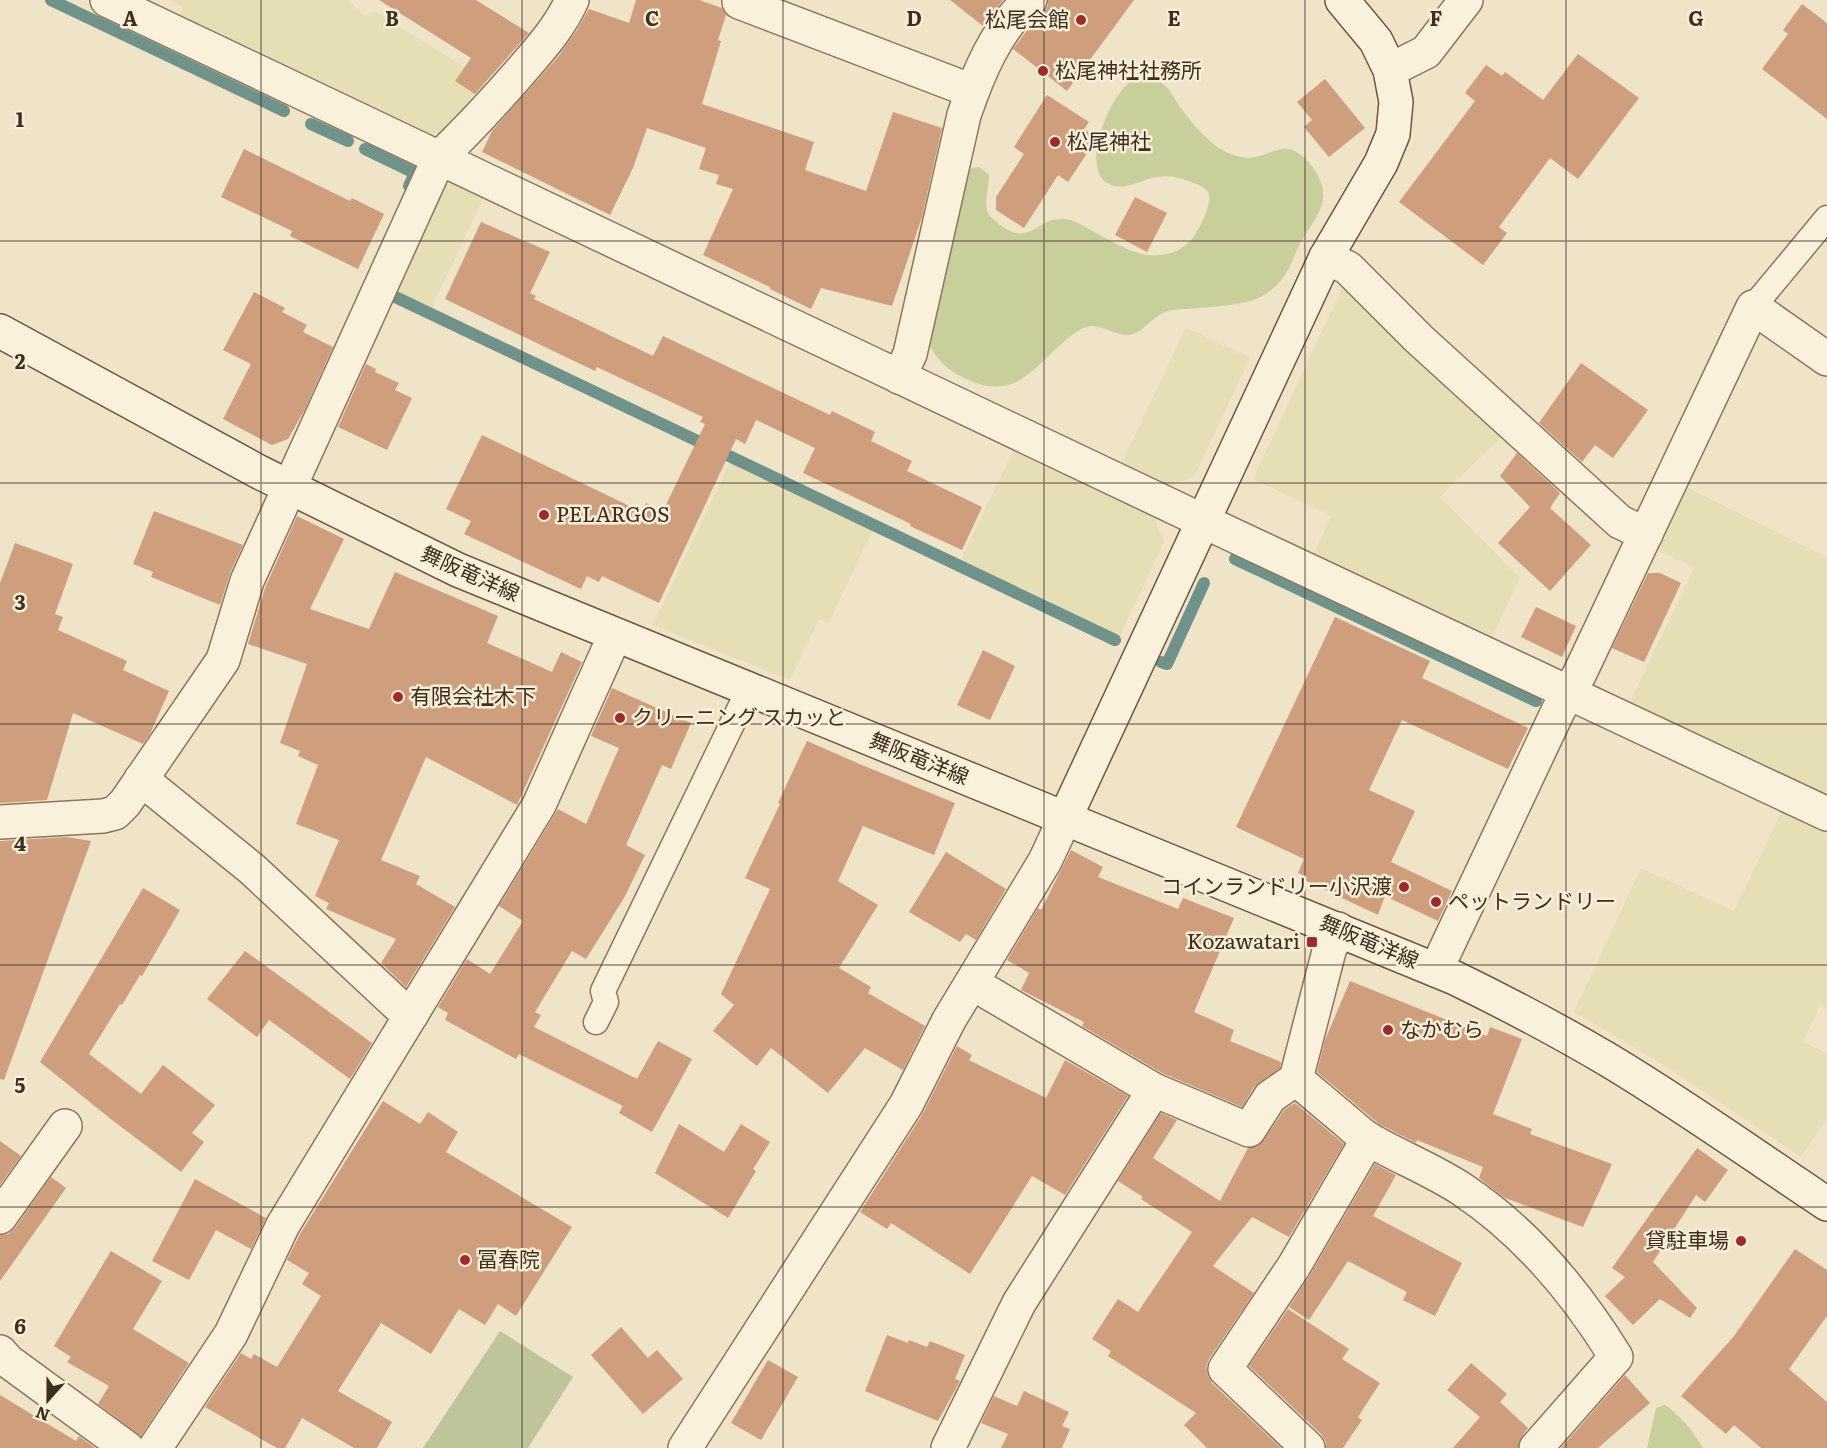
<svg xmlns="http://www.w3.org/2000/svg" width="1827" height="1448" font-family="Literata,'Noto Sans JP',serif">
  <style>
    .farmland { fill: #e6deb5 }
    .green { fill: #c9cf9b }
    .cemetery { fill: #bfc49a }
    .lines { fill: none; stroke-linecap: round; stroke-linejoin: round }
    .stream { stroke: #6f938a; stroke-width: 12 }
    .building { fill: #cf9f7d }
    .lane-casing { stroke: #8d765c; stroke-width: 27 }
    .street-casing { stroke: #8d765c; stroke-width: 36 }
    .secondary-casing { stroke: #6f573f; stroke-width: 36 }
    .lane { stroke: #faf1dc; stroke-width: 24 }
    .street { stroke: #faf1dc; stroke-width: 33 }
    .secondary { stroke: #faf1dc; stroke-width: 33 }
    .grid { fill: none; stroke: #3d2e20; stroke-width: 1.5; stroke-opacity: 0.55 }
    .poi-dot { fill: #9e2a2b; stroke: #f7eed8; stroke-width: 2 }
    .labels { text-anchor: middle; stroke-width: 5; stroke-linejoin: round; paint-order: stroke }
    .poi-label { font-size: 21px; fill: #3d2e20; stroke: #f7eed8; text-anchor: start }
    .street-label { font-size: 21px; fill: #3d2e20; stroke: #f7eed8 }
    .grid-label { font-size: 20px; text-anchor: middle; font-weight: bold; fill: #3d2e20; stroke: #f7eed8; stroke-width: 5; stroke-linejoin: round; paint-order: stroke }
  </style>
  <rect width="100%" height="100%" fill="#f0e4c8"/>
  <g class="farmland">
    <polygon points="169,0 348,0 365,16 375,11 493,85 448,133 432,134 179,15 183,7"/>
    <polygon points="450,183 483,199 430,311 390,292 438,187"/>
    <polygon points="1346,280 1507,431 1440,497 1520,578 1492,637 1314,553 1331,516 1253,479"/>
    <polygon points="1186,327 1250,358 1194,477 1170,486 1122,463"/>
    <polygon points="1013,451 1155,518 1164,542 1119,638 960,562"/>
    <polygon points="731,460 874,528 828,624 819,619 790,680 653,625"/>
    <polygon points="1682,485 1827,557 1827,795 1630,702 1694,568 1653,548"/>
    <polygon points="1781,813 1827,834 1827,1009 1820,1006 1803,1042 1827,1053 1827,1119 1801,1157 1667,1067 1574,1012 1641,868 1734,911"/>
  </g>
  <g class="green">
    <path d="M1149,77C1171,85 1170,93 1183,111C1192,123 1205,138 1217,147C1228,154 1243,160 1256,157C1277,152 1286,140 1306,159C1316,170 1325,184 1323,200C1320,216 1307,230 1300,244C1295,253 1292,264 1286,273C1281,282 1273,290 1264,295C1246,307 1194,308 1171,310C1151,316 1146,330 1133,334C1116,339 1100,321 1084,328C1074,332 1066,340 1058,347C1026,377 1010,400 964,378C947,369 937,361 929,344L968,169L979,167L989,175C990,189 980,207 992,218C1030,254 1035,215 1066,219C1073,220 1080,224 1087,228C1111,240 1138,261 1167,254C1177,252 1186,246 1193,238C1199,229 1214,201 1208,192C1204,186 1194,183 1188,181C1178,177 1168,175 1157,177C1141,179 1125,192 1109,184C1078,170 1111,89 1135,79C1139,77 1145,77 1149,77Z"/>
    <path d="M1665,1405C1681,1416 1693,1431 1703,1448H1647L1656,1408Z"/>
  </g>
  <polygon class="cemetery" points="500,1331 573,1377 528,1448 423,1448"/>
  <g class="lines">
    <g class="stream">
      <polyline points="51,0 284,111"/>
      <polyline points="311,124 348,141"/>
      <polyline points="365,149 415,173 409,186"/>
      <polyline points="389,294 1115,640"/>
      <polyline points="1235,559 1536,701"/>
      <polyline points="1161,662 1167,664 1204,583"/>
    </g>
  </g>
  <g class="building">
    <polygon points="379,0 476,0 529,33 475,94 455,81 471,58"/>
    <polygon points="636,0 699,0 722,8 726,15 718,40 721,41 702,104 814,142 805,170 866,191 893,112 942,128 922,217 892,306 821,288 811,309 770,289 770,287 703,255 733,189 716,184 719,175 699,169 706,148 647,128 633,168 610,215 482,152 492,131 557,58 577,30 589,9 629,23"/>
    <polygon points="950,0 1003,0 983,26"/>
    <polygon points="1048,0 1134,0 1067,91 1013,49 1032,24 1043,13 1048,6"/>
    <polygon points="1802,4 1827,23 1827,119 1762,69 1788,34 1783,30"/>
    <polygon points="1578,54 1639,98 1578,179 1550,158 1499,227 1507,233 1483,265 1399,202 1475,101 1465,93 1486,65 1502,76 1505,72 1543,100"/>
    <polygon points="1325,79 1365,128 1329,157 1304,127 1312,120 1297,102"/>
    <polygon points="1047,95 1089,122 1084,129 1097,138 1068,182 1058,175 1024,228 996,210 996,197 1024,154 1014,147"/>
    <polygon points="244,149 350,201 352,198 384,214 358,269 290,236 292,231 221,197"/>
    <polygon points="1135,197 1167,213 1147,252 1115,235"/>
    <polygon points="481,222 550,252 530,293 536,296 534,299 653,356 663,336 830,415 832,411 875,432 871,441 912,461 907,471 982,507 962,550 910,526 911,524 803,473 815,448 756,420 745,444 736,439 659,603 602,576 599,582 587,576 581,589 464,534 471,521 446,509 482,435 642,512 646,503 663,511 705,424 700,422 703,417 597,367 595,371 445,299"/>
    <polygon points="254,292 285,308 282,312 307,325 303,332 333,347 304,411 288,439 272,445 223,419 251,364 223,350"/>
    <polygon points="1581,363 1648,410 1613,458 1595,445 1582,462 1539,423"/>
    <polygon points="366,364 376,369 375,372 399,383 395,390 412,398 387,450 338,427"/>
    <polygon points="1517,453 1560,493 1550,508 1591,545 1550,591 1498,543 1530,507 1500,476"/>
    <polygon points="154,511 243,545 230,573 220,605 151,577 153,572 133,564"/>
    <polygon points="297,516 344,539 310,609 369,629 395,572 498,616 487,643 552,672 561,652 582,662 517,805 426,757 381,860 420,876 416,884 455,907 406,987 381,963 396,939 326,909 329,903 315,896 339,840 296,824 318,765 298,756 300,751 280,743 307,664 248,644 265,588"/>
    <polygon points="15,543 73,564 55,614 63,617 58,630 127,661 123,670 169,691 150,734 143,744 73,713 47,800 0,803 0,583"/>
    <polygon points="1648,573 1660,573 1681,583 1644,662 1612,648"/>
    <polygon points="1536,607 1576,626 1562,657 1521,637"/>
    <polygon points="1335,617 1430,661 1422,678 1528,728 1508,769 1402,720 1369,790 1415,811 1391,862 1452,891 1438,921 1385,896 1378,915 1302,879 1303,875 1298,873 1304,859 1236,827"/>
    <polygon points="983,650 1015,666 990,720 957,705"/>
    <polygon points="612,688 691,723 671,769 662,765 626,845 645,855 624,898 586,959 572,951 535,1012 541,1015 534,1027 637,1079 658,1041 692,1059 652,1132 619,1113 623,1106 519,1054 516,1059 445,1020 448,1013 438,1007 467,959 490,974 523,921 499,906 558,809 586,824 619,748 591,736"/>
    <polygon points="807,741 862,765 955,803 934,855 863,826 838,881 878,905 839,968 871,987 868,993 925,1026 903,1070 865,1048 828,1093 771,1048 757,1066 713,1031 734,1005 721,994 770,889 745,878 780,804 778,803"/>
    <polygon points="67,837 91,841 4,1080 0,1079 0,841"/>
    <polygon points="1071,850 1103,867 1098,877 1178,909 1183,898 1234,918 1194,1012 1234,1030 1230,1041 1281,1062 1280,1068 1254,1087 1242,1107 1162,1073 1082,1026 1084,1022 1021,990 1029,973 1007,960 1038,908 1041,910"/>
    <polygon points="946,852 1006,889 976,940 966,934 960,942 909,912"/>
    <polygon points="143,888 180,910 142,976 140,975 122,1005 120,1004 89,1054 141,1094 163,1065 215,1105 192,1133 204,1142 181,1172 112,1120 40,1062"/>
    <polygon points="245,951 372,1043 350,1079 269,1020 257,1037 207,999"/>
    <polygon points="1350,981 1487,1036 1490,1027 1522,1039 1493,1114 1532,1129 1530,1134 1612,1164 1583,1227 1505,1198 1479,1178 1483,1167 1417,1140 1416,1143 1379,1124 1317,1072 1325,1040"/>
    <polygon points="957,1046 972,1055 969,1060 1046,1098 1065,1060 1128,1096 1065,1195 1032,1176 970,1274 891,1223 887,1229 860,1212 922,1115"/>
    <polygon points="383,1101 420,1124 428,1112 458,1132 446,1152 572,1227 516,1316 498,1304 485,1325 459,1309 431,1354 381,1323 338,1391 392,1422 377,1448 354,1448 302,1418 285,1448 277,1448 205,1407 241,1353 251,1359 254,1354 277,1367 321,1296 302,1284 309,1273 287,1260 300,1234"/>
    <polygon points="1295,1103 1344,1144 1289,1237 1252,1217 1213,1266 1254,1293 1209,1359 1206,1367 1208,1376 1212,1383 1281,1448 1207,1448 1184,1425 1196,1413 1108,1356 1111,1351 1092,1339 1118,1299 1138,1312 1192,1232 1141,1199 1143,1197 1118,1181 1161,1113 1177,1120 1153,1158 1220,1201 1248,1148 1258,1146 1264,1140 1284,1110"/>
    <polygon points="679,1124 724,1152 741,1124 770,1142 753,1169 756,1171 728,1218 655,1173"/>
    <polygon points="0,1141 21,1156 0,1185"/>
    <polygon points="1697,1148 1728,1170 1705,1202 1696,1195 1653,1262 1697,1308 1690,1318 1660,1299 1633,1325 1605,1296 1625,1277 1612,1268"/>
    <polygon points="1375,1164 1396,1175 1373,1216 1462,1263 1435,1316 1403,1300 1407,1292 1348,1261 1309,1320 1289,1307 1310,1275"/>
    <polygon points="51,1177 66,1188 0,1281 0,1235 8,1234 15,1228"/>
    <polygon points="195,1179 266,1218 251,1249 216,1230 189,1280 152,1261"/>
    <polygon points="1795,1249 1827,1270 1827,1316 1789,1369 1827,1402 1827,1448 1761,1448 1734,1425 1726,1434 1681,1396 1734,1336"/>
    <polygon points="111,1251 162,1281 133,1329 189,1363 141,1436 98,1404 109,1386 67,1362 71,1357 54,1346"/>
    <polygon points="1288,1309 1349,1349 1342,1359 1380,1383 1358,1417 1362,1420 1343,1448 1326,1448 1326,1442 1321,1434 1249,1366"/>
    <polygon points="621,1327 648,1358 657,1350 683,1379 643,1414 591,1355"/>
    <polygon points="887,1335 908,1343 909,1340 927,1347 930,1341 965,1355 955,1379 960,1381 938,1421 865,1391"/>
    <polygon points="768,1360 798,1377 761,1440 731,1423"/>
    <polygon points="1471,1363 1507,1394 1500,1402 1528,1428 1522,1436 1518,1448 1453,1448 1480,1417 1447,1390"/>
    <polygon points="1625,1375 1650,1403 1598,1448 1561,1448"/>
    <polygon points="1024,1391 1069,1412 1062,1426 1070,1429 1062,1448 1001,1448 1008,1434 981,1423 994,1396 1017,1406"/>
    <polygon points="0,1395 76,1441 79,1436 95,1448 0,1448"/>
  </g>
  <g class="lines">
    <g class="lane-casing">
      <g id="lane">
        <polyline points="1753,307 1827,218"/>
        <polyline points="596,1022 606,1002 603,991 749,689"/>
      </g>
    </g>
    <g class="street-casing">
      <g id="street">
        <polyline points="107,0 1203,521 1827,814"/>
        <polyline points="739,0 739,2 972,91"/>
        <polyline points="1390,70 1426,52 1466,0"/>
        <polyline points="1326,257 1348,268 1419,339 1620,522 1646,534"/>
        <path d="M899,377L910,354L964,115C978,74 996,29 1030,0"/>
        <polyline points="141,779 252,869 400,1007 412,1014"/>
        <path d="M0,822L103,816L115,813L125,803L223,660L247,581L439,158C468,130 495,101 521,71C540,49 560,27 572,0"/>
        <path d="M1338,929L1329,951L1296,1079C1313,1093 1329,1107 1345,1120C1353,1127 1361,1135 1370,1140C1401,1158 1433,1170 1463,1190C1527,1233 1576,1292 1616,1357L1536,1448"/>
        <polyline points="1436,970 1558,711 1579,675 1753,307 1827,359"/>
        <polyline points="972,983 1154,1090 1249,1130 1270,1097 1296,1079"/>
        <polyline points="0,1217 65,1126"/>
        <polyline points="0,1352 8,1361 127,1448"/>
        <polyline points="155,1448 231,1334 283,1225 539,805 615,635"/>
        <polyline points="685,1448 906,1105 949,1020 1045,861 1065,818"/>
        <polyline points="948,1448 1019,1303 1154,1090"/>
        <polyline points="1308,1448 1225,1369 1294,1266 1368,1139"/>
      </g>
    </g>
    <g class="secondary-casing">
      <g id="secondary">
        <path d="M0,331L259,472L458,570L1455,978C1506,1003 1556,1029 1605,1058C1681,1103 1753,1155 1827,1204"/>
        <polyline points="1065,818 1326,257 1381,163 1393,134 1396,102 1390,70 1376,41 1342,0"/>
      </g>
    </g>
    <use href="#lane" class="lane"/>
    <use href="#street" class="street"/>
    <use href="#secondary" class="secondary"/>
  </g>
  <path class="grid" d="M261,0V1448M522,0V1448M783,0V1448M1044,0V1448M1305,0V1448M1566,0V1448M0,241H1827M0,483H1827M0,724H1827M0,965H1827M0,1207H1827"/>
  <g class="poi-dot">
    <circle cx="1081" cy="20" r="6"/>
    <circle cx="1043" cy="71" r="6"/>
    <circle cx="1055" cy="142" r="6"/>
    <circle cx="544" cy="515" r="6"/>
    <circle cx="398" cy="697" r="6"/>
    <circle cx="620" cy="718" r="6"/>
    <circle cx="1404" cy="887" r="6"/>
    <circle cx="1436" cy="902" r="6"/>
    <rect x="1306" y="936" width="12" height="12" rx="3"/>
    <circle cx="1388" cy="1030" r="6"/>
    <circle cx="1741" cy="1241" r="6"/>
    <circle cx="465" cy="1260" r="6"/>
  </g>
  <g class="labels">
    <g class="poi-label">
      <text x="1069" y="27" text-anchor="end">松尾会館</text>
      <text x="1055" y="78">松尾神社社務所</text>
      <text x="1067" y="149">松尾神社</text>
      <text x="556" y="522">PELARGOS</text>
      <text x="410" y="704">有限会社木下</text>
      <text x="632" y="725">クリーニング スカッと</text>
      <text x="1392" y="894" text-anchor="end">コインランドリー小沢渡</text>
      <text x="1448" y="909">ペットランドリー</text>
      <text x="1300" y="949" text-anchor="end">Kozawatari</text>
      <text x="1400" y="1037">なかむら</text>
      <text x="1729" y="1248" text-anchor="end">貸駐車場</text>
      <text x="477" y="1267">冨春院</text>
    </g>
    <g class="street-label">
      <text transform="translate(470 574) rotate(24)" y="7">舞阪竜洋線</text>
      <text transform="translate(919 759) rotate(22)" y="7">舞阪竜洋線</text>
      <text transform="translate(1369 942) rotate(23)" y="7">舞阪竜洋線</text>
    </g>
  </g>
  <g class="grid-label">
    <text x="130" y="26">A</text>
    <text x="392" y="26">B</text>
    <text x="652" y="26">C</text>
    <text x="914" y="26">D</text>
    <text x="1174" y="26">E</text>
    <text x="1436" y="26">F</text>
    <text x="1696" y="26">G</text>
    <text x="20" y="127">1</text>
    <text x="20" y="369">2</text>
    <text x="20" y="610">3</text>
    <text x="20" y="851">4</text>
    <text x="20" y="1093">5</text>
    <text x="20" y="1334">6</text>
  </g>
  <g transform="translate(48 1400) rotate(201)" stroke="#f7eed8" stroke-width="4.5" paint-order="stroke">
  <path d="M0-4.5L10 22L0 15L-10 22Z" fill="#3d2e20"/>
  <text y="-9" font-size="16" font-weight="bold" text-anchor="middle" fill="#3d2e20">N</text>
  </g>
</svg>
